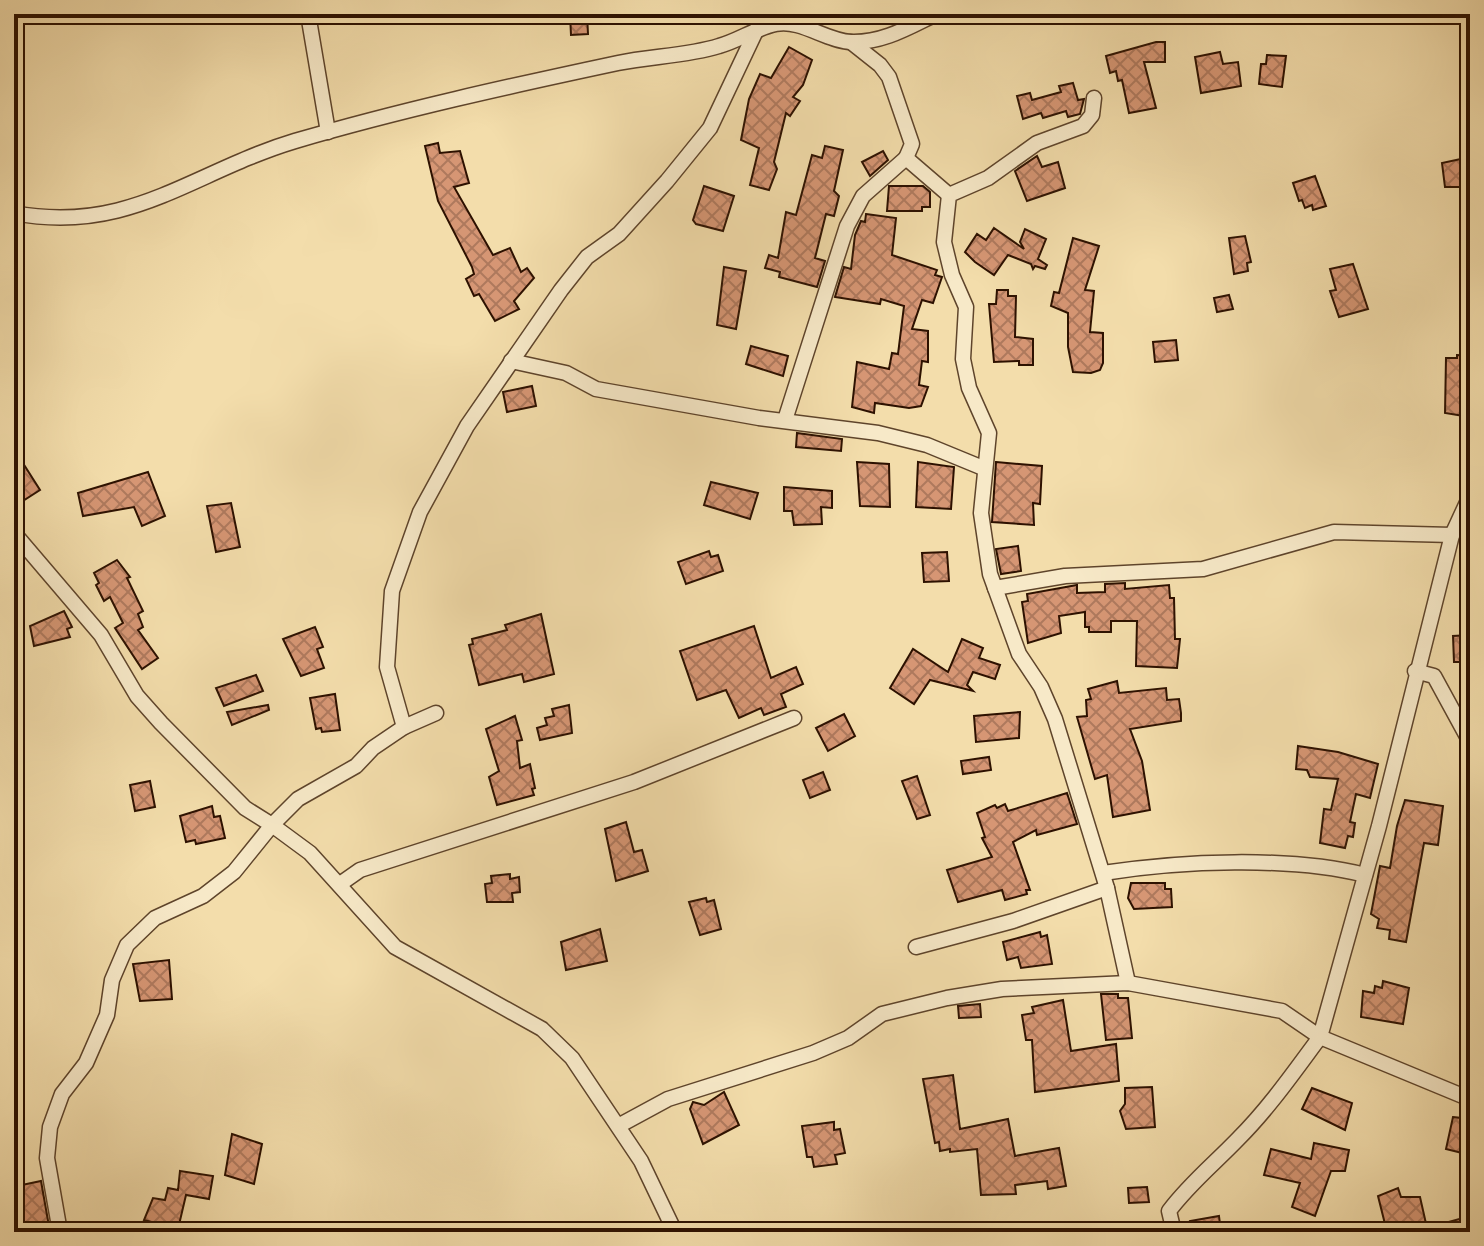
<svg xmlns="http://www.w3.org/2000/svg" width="1484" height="1246" font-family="Alegreya,serif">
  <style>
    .building { fill: url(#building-cross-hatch); stroke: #2d1100; stroke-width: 2 }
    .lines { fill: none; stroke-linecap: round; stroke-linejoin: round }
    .minor-casing { stroke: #5e442b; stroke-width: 17 }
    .minor { stroke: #f7e9c8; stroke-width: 14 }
  </style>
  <defs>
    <pattern id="building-cross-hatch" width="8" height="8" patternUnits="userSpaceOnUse" patternTransform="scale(2)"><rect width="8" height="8" fill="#d69674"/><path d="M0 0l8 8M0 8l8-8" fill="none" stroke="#ae795d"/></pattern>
  </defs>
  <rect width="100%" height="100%" fill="#f3ddab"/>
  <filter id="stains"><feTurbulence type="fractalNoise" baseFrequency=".0025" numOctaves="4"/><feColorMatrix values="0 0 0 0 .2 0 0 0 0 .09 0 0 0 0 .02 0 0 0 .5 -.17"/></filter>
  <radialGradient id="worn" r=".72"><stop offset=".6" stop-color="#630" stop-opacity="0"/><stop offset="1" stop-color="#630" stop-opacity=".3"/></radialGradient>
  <g class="building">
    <polygon points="570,14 587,14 588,34 571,35"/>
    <polygon points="1156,42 1165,42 1165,62 1144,62 1156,108 1129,113 1122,80 1118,81 1116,71 1110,73 1106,56"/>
    <polygon points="789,47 812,60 803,85 793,97 800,101 790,116 786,113 774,162 777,169 769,190 750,185 759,148 741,140 749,99 760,74 771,78"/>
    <polygon points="1220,52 1223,64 1238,62 1241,86 1201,93 1195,57"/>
    <polygon points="1267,55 1286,56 1282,87 1259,84 1261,64 1266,64"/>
    <polygon points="1073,83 1078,100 1084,99 1080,114 1068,117 1066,111 1043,118 1041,113 1023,119 1017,96 1030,93 1032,100 1061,92 1059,86"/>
    <polygon points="438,143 440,153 460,151 469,183 454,187 493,255 510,248 521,272 527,268 534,278 514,301 519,309 495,321 479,294 474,296 466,279 474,274 472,267 438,201 425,146"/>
    <polygon points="825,146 843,150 834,191 839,196 834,216 826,214 815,258 825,261 817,287 779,277 780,272 765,268 769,255 778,258 786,212 796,215 812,155 822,158"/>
    <polygon points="883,151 888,160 870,176 862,162"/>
    <polygon points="1037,156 1042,167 1058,162 1065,188 1027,201 1015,171"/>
    <polygon points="1470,157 1470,187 1445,187 1442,163"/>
    <polygon points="1315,176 1326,206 1313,210 1312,205 1305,208 1302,200 1299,201 1293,183"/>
    <polygon points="704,186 734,196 723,231 696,224 693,220"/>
    <polygon points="889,186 923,186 930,192 930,207 922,207 922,211 887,211"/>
    <polygon points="866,214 896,218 892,255 937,270 935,275 942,277 933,303 922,300 912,329 928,331 928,362 922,361 919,385 928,387 921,406 909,408 875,403 874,413 852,407 857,362 889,369 892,353 898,354 904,306 881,299 880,304 835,297 844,267 851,269 855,235 861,221 865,222"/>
    <polygon points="994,228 1024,249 1020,242 1025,229 1046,239 1038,259 1047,265 1045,269 1035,266 1033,269 1031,264 1008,255 994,275 975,262 965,252 977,234 986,240"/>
    <polygon points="1245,236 1251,262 1247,263 1248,271 1234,274 1229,238"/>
    <polygon points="1073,238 1099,246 1085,290 1094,291 1090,332 1103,333 1103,363 1100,370 1091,373 1073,372 1068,347 1068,313 1051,306 1054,292 1059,293"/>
    <polygon points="1353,264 1368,309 1339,317 1330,291 1336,290 1330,269"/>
    <polygon points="724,267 746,271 736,329 717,325"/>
    <polygon points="997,290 1008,290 1008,296 1016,296 1015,337 1033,339 1033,365 1019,365 1019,361 994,362 989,304 996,304"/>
    <polygon points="1229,295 1233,309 1217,312 1214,298"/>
    <polygon points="1176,340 1178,360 1155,362 1153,342"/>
    <polygon points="751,346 788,356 783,376 746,364"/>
    <polygon points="1457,355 1470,356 1470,417 1445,413 1446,358 1457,358"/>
    <polygon points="532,386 536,406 507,412 503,392"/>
    <polygon points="797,433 842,439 841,451 796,447"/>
    <polygon points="14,449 40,490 18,504 14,496"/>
    <polygon points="857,462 889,464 890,507 860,506"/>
    <polygon points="918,462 954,467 951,509 916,507"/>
    <polygon points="996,462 1042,466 1040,504 1033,503 1034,525 992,522"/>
    <polygon points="148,472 165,516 142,526 134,507 83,516 78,493"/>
    <polygon points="711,482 758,493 750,519 704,505"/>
    <polygon points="784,487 832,491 832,508 821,507 822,524 794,525 792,511 784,511"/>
    <polygon points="231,503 240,547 216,552 207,506"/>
    <polygon points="1018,546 1021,571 1001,574 996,549"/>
    <polygon points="709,551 711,557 718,555 723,571 686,584 678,562"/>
    <polygon points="947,552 949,581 924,582 922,553"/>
    <polygon points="117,560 130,577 127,578 143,611 138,614 143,627 138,630 158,658 142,669 115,628 123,623 110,597 104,601 96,585 99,583 94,573"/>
    <polygon points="1125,583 1125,589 1169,585 1170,598 1174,598 1175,639 1180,639 1177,668 1136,666 1137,621 1111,621 1111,632 1089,632 1089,627 1085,627 1085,612 1059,616 1061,633 1028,643 1022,602 1028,601 1027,594 1077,585 1077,593 1105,592 1105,584"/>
    <polygon points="64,611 72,627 67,629 70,637 34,646 30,626"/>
    <polygon points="541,614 554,674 524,682 522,674 479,685 469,645 473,644 472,639 507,630 505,625"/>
    <polygon points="754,626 771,678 796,667 803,684 781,694 786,707 764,715 761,708 739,718 726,690 697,700 680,651"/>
    <polygon points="315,627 323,647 317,649 324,668 301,676 283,639"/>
    <polygon points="1470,635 1470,662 1454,662 1453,636"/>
    <polygon points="962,639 983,648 979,658 1000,665 995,679 973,672 967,685 973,691 930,680 914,704 890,688 913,649 948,672"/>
    <polygon points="256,675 263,691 224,706 216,688"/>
    <polygon points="1117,681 1119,693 1166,688 1167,700 1179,699 1181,713 1181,721 1130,729 1142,761 1150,810 1113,817 1107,775 1095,779 1077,717 1087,716 1086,700 1091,699 1088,689"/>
    <polygon points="335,694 340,730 322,732 321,728 316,729 310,698"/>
    <polygon points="268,705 269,710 232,725 227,712"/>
    <polygon points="569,705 572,733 540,740 537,728 547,725 545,718 554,716 552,709"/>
    <polygon points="1020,712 1019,738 976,742 974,716"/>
    <polygon points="844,714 855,736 828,751 816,728"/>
    <polygon points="515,716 522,740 517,741 520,768 530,764 535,788 532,789 534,795 497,805 489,777 499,771 486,729"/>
    <polygon points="1298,746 1338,752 1378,764 1370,798 1356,794 1350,822 1355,823 1353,837 1348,836 1345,848 1320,843 1324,809 1331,810 1338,779 1310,777 1307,770 1296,769"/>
    <polygon points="989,757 991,770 963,774 961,761"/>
    <polygon points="823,772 830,790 810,798 803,780"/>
    <polygon points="917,776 930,815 917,819 902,781"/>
    <polygon points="150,781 155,807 135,811 130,785"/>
    <polygon points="1067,793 1077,824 1037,835 1036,830 1013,842 1030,890 1026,890 1027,894 1005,900 1002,890 958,902 947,870 992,857 982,838 985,837 977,813 995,805 997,808 1005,804 1008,811"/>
    <polygon points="1405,800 1443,806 1438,845 1424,843 1406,942 1389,939 1390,930 1377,928 1379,919 1371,914 1380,866 1390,868 1397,826"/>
    <polygon points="212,806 214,817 220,816 225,838 196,844 195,840 186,842 180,816"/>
    <polygon points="626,822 634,852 642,850 648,871 616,881 605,829"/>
    <polygon points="510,874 510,879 519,877 520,892 512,893 513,902 487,902 485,884 492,883 491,876"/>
    <polygon points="1131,883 1165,883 1165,889 1171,889 1172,907 1134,909 1128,898"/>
    <polygon points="706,898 707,902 714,900 721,929 700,935 689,902"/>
    <polygon points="600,929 607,961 566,970 561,942"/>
    <polygon points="1040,932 1041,937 1047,935 1052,964 1021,968 1018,957 1007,960 1003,942"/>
    <polygon points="169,960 172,999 140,1001 133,964"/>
    <polygon points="1383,981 1409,988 1403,1024 1361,1017 1363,991 1374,993 1375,986 1382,988"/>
    <polygon points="1101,994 1118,994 1118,998 1128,998 1132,1038 1106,1040"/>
    <polygon points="1063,1000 1071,1051 1116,1044 1119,1081 1035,1092 1032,1040 1026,1040 1022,1015 1034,1013 1032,1007"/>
    <polygon points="980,1004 981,1017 959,1018 958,1006"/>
    <polygon points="953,1075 960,1129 1008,1119 1015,1156 1059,1148 1066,1186 1048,1189 1047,1181 1015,1185 1016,1194 981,1195 977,1149 950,1152 950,1149 940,1151 939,1142 935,1143 923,1079"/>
    <polygon points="1152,1087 1155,1127 1126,1129 1120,1111 1125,1104 1125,1088"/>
    <polygon points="1312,1088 1352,1103 1345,1130 1302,1109"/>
    <polygon points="724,1092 739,1125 703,1144 690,1109 693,1102 704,1105"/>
    <polygon points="1453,1117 1470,1119 1470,1155 1446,1149"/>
    <polygon points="834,1122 834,1130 840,1129 845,1153 835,1155 837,1164 814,1167 812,1157 807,1157 802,1126"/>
    <polygon points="232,1134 262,1144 254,1184 225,1175"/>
    <polygon points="1314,1143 1349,1150 1345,1171 1331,1171 1315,1216 1292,1207 1300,1183 1264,1175 1271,1149 1311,1159"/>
    <polygon points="180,1171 213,1176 209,1199 186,1195 178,1229 144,1220 153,1198 165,1200 168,1188 178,1190"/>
    <polygon points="41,1181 50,1232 26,1232 17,1186"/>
    <polygon points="1147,1187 1149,1202 1129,1203 1128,1188"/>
    <polygon points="1398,1188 1401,1197 1420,1197 1427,1228 1470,1216 1470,1232 1387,1232 1378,1196"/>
    <polygon points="1219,1216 1221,1232 1192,1232 1190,1221"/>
  </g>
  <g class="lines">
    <g class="minor-casing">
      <g id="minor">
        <polyline points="308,14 328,132"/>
        <polyline points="851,42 880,65 889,77 912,144 906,158"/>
        <polyline points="1094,98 1092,115 1083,126 1037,143 988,178 949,195 944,242 952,275 966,307 963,359 969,388 989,433 981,513 990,574 1019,654 1041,687 1055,719 1107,888 1128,983"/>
        <path d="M14,213C129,235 192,172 295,141C401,110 510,86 618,63C651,56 687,56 719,46C738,41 756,28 776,24C801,19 826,41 851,42C883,43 909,27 936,14"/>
        <polyline points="511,361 566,373 596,389 759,418 878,433 927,445 983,468"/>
        <polyline points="785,420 847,226 863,196 906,158 949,195"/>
        <polyline points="14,533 101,635 137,696 161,723 245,808 272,825 234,872 203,896 155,918 127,945 112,980 107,1015 86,1063 62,1094 50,1127 47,1158 60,1232"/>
        <polyline points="1452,535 1379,826 1320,1037 1470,1099"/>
        <polyline points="995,588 1065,576 1203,569 1334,532 1452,535 1470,496"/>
        <polyline points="1415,671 1434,676 1470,742"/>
        <polyline points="436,713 404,727 373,748 356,766 298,799 272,825 310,853 395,947 542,1029 572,1058 641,1161 675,1232"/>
        <polyline points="404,727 387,667 392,591 420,512 467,426 561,290 587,257 619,234 667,181 710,128 764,14"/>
        <path d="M1103,873C1181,861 1289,856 1365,875"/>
        <polyline points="340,884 360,870 634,782 794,718"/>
        <polyline points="916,947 1013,921 1107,888"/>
        <path d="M620,1125L668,1099L813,1053L848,1038L882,1014L947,998L1002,989L1128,983L1282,1011L1320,1037C1294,1072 1269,1108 1238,1139C1215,1163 1189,1184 1169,1211L1174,1232"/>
      </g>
    </g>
    <use href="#minor" class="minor"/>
  </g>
  <rect width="1484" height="1246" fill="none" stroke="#f3ddab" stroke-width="48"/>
  <rect x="16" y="16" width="1452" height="1214" fill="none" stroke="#2d1100" stroke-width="4"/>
  <rect x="24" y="24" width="1436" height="1198" fill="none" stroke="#2d1100" stroke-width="2"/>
  <rect width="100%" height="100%" filter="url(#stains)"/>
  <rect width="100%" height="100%" fill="url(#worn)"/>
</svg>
